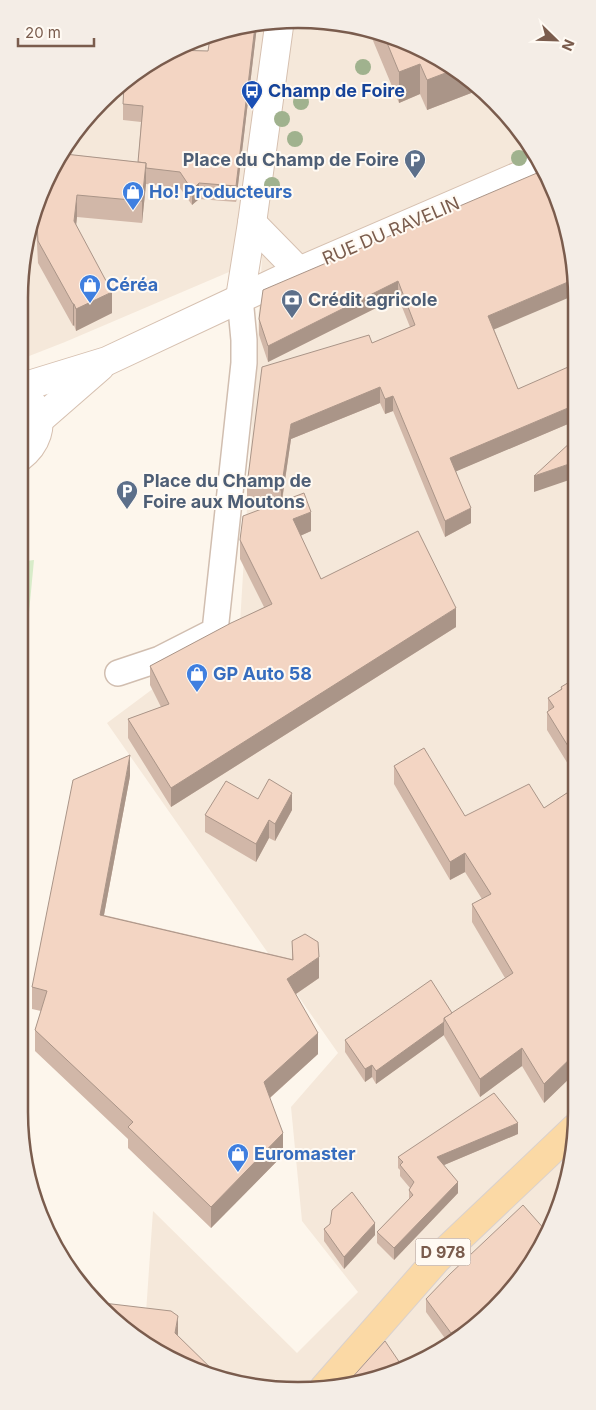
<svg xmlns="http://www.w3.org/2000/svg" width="596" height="1410" font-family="Inter,sans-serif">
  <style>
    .residential { fill: #f5e8da }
    .green { fill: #d8ecc9 }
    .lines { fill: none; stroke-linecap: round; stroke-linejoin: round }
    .street-casing { stroke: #d1beb0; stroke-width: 28 }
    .secondary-casing { stroke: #d6c0b0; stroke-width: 30 }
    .primary-casing { stroke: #dad1cd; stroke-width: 30 }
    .street { stroke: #fff; stroke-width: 25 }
    .secondary { stroke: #fff; stroke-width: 28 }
    .primary { stroke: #fbd9a5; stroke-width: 28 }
    .tree { fill: #a0b28e }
    .wall { fill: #d1b7a8 }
    .shaded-wall { fill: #aa9588 }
    .building { fill: #f3d5c3; stroke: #aa9588 }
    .labels { text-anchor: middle; stroke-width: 4; stroke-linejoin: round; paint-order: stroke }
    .shield { fill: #fffaf3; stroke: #a28b7f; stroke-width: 1 }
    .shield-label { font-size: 16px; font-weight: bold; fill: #7a5c4d }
    .transit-label { font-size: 18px; font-weight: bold; fill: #164399; stroke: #fffaf3; text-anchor: start }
    .service-label { font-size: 18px; font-weight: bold; fill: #4e5e75; stroke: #fffaf3; text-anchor: start }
    .shop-label { font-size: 18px; font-weight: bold; fill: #366cbe; stroke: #fffaf3; text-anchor: start }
    .street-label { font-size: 18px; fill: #7a5c4d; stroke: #fffaf3 }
    .rim { fill: none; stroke: #7a5c4d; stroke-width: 2.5 }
  </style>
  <rect width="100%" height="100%" fill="#fdf6ec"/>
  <polygon class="residential" points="280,19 388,34 453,66 519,128 556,191 575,261 577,1112 562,1202 508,1296 437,1354 335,1389 244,1386 159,1354 144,1342 153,1211 297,1353 358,1292 302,1221 291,1107 338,1053 107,723 240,624 262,258 65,342 19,360 19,298 34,208 88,114 175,47"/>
  <polygon class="green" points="34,560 19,717 19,562"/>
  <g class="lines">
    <g class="street-casing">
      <polyline id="street" points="118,673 160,659 215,631 244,363 244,340 240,298"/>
    </g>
    <g class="secondary-casing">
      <g id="secondary">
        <polyline points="252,223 299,271"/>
        <polyline points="240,298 252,223 280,19"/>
        <polyline points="19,388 107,361 299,271 542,166"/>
        <polyline points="38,421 100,367"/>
        <path d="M19,458C36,445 45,425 33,405"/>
      </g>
    </g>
    <g class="primary-casing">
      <polyline id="primary" points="324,1388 437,1259 575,1128"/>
    </g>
    <use href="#street" class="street"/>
    <use href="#secondary" class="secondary"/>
    <use href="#primary" class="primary"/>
  </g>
  <g class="tree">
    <circle cx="363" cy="67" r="8"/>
    <circle cx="301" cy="102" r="8"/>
    <circle cx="282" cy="119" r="8"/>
    <circle cx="295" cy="139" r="8"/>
    <circle cx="519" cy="158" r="8"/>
    <circle cx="272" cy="185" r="8"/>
  </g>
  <g class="wall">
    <polygon points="257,26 236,202 199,199 192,205 180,188 146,184 142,223 77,217 76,225 112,313 76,331 74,325 73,326 38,263 35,206 65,154 138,162 141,122 123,120 123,93 116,92 172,50 208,51 210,38"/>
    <polygon points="369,31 388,34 453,66 479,90 427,110 420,94 399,103"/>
    <polygon points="544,170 494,329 518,389 575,421 456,471 471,523 445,537 393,411 385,414 380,403 291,439 282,502 311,531 300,536 321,579 456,627 171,807 128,738 128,719 161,707 150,685 150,666 264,607 240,559 240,540 273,505 247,501 247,485 372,343 410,327 398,297 268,362 259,335 259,319"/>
    <polygon points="576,678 576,777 547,730 547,712 548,711 548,698 561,689 561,687"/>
    <polygon points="394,766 465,816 544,808 576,787 577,1071 544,1103 522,1066 480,1097 444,1036 444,1035 376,1084 372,1077 365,1082 345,1052 345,1040 452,1013 505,978 472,922 472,904 482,899 465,872 450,880 394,784"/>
    <polygon points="130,776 104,915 292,959 292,941 319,978 296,994 318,1054 270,1098 283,1155 211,1228 128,1148 128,1139 35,1051 35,1030 41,1011 32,1009 32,987"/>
    <polygon points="258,799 292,810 275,841 269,838 256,862 205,832 205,815"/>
    <polygon points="518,1134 444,1165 458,1193 394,1260 377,1243 377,1232 409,1199 409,1190 410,1188 400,1176 400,1170 398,1168 398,1157"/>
    <polygon points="330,1224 375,1235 344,1269 324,1241 324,1229"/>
    <polygon points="508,1296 449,1344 426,1312 426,1299"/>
  </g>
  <g class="shaded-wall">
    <polygon points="255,26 257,26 236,202 236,186"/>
    <polygon points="420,64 420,94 399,103 399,72"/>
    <polygon points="456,69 479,90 427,110 427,80"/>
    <polygon points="146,163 146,184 142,223 142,201"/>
    <polygon points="199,183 199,199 192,205 192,190"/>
    <polygon points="77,195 77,217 74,243 74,221"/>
    <polygon points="575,279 575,295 488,332 488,316"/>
    <polygon points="398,281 398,297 268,362 268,346"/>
    <polygon points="112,292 112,313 76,331 76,309"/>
    <polygon points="73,304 74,304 74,325 73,326"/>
    <polygon points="380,387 380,403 291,439 281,506 281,490 291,424"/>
    <polygon points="393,396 393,411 385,414 385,399"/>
    <polygon points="575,405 575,421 450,474 450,458"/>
    <polygon points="575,462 575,478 534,492 534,476"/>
    <polygon points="471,508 471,523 445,537 445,521"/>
    <polygon points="311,512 311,531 293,539 293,519"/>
    <polygon points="456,608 456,627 171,807 171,788"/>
    <polygon points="130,755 130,776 100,936 100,915"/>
    <polygon points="292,793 292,810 275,841 275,824"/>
    <polygon points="269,820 269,838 256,862 256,844"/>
    <polygon points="576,846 577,864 570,850"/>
    <polygon points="465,853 465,872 450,880 450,862"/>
    <polygon points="319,957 319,978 287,1000 287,979"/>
    <polygon points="444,1022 444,1035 376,1084 376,1071"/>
    <polygon points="318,1033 318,1054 264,1103 264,1082"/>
    <polygon points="522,1048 522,1066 480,1097 480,1079"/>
    <polygon points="577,1052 577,1071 544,1103 544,1084"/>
    <polygon points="372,1065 372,1077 365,1082 365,1069"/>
    <polygon points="518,1123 518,1134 437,1168 437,1157"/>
    <polygon points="283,1133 283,1155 211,1228 211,1207"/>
    <polygon points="458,1182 458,1193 394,1260 394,1248"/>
    <polygon points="375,1223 375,1235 344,1269 344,1257"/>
    <polygon points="178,1316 178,1334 175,1352 175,1333"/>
    <polygon points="459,1328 459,1336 451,1343 451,1333"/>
  </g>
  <g class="building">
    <polygon points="255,26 236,186 199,183 192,190 180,172 146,168 146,163 138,162 143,106 123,104 124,86 172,50 208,51 210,38"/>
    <polygon points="383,33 388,34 453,66 456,69 427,80 420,64 399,72"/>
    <polygon points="65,154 146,163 142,201 77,195 74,221 112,292 76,309 74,304 73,304 38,241 36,205"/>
    <polygon points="544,170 556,191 575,261 575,279 488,316 518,389 575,364 575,405 450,458 471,508 445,521 393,396 385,399 380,387 291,424 281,490 247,485 262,367 369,335 372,343 415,325 398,281 268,346 259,319 263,290"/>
    <polygon points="572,441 575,441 575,462 534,476"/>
    <polygon points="304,493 311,512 293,519 321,579 418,531 456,608 171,788 128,719 169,704 150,666 231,623 272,604 240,540 243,516"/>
    <polygon points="576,678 576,759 547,712 554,707 548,698 562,689 561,687"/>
    <polygon points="424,748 465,816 529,784 544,808 576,787 576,846 570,850 577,861 577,1052 544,1084 522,1048 480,1079 444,1018 513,973 472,904 491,894 465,853 450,862 394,766"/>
    <polygon points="130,755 100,915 293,960 292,941 305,934 318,942 319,957 287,979 318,1033 264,1082 283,1133 211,1207 128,1127 133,1122 35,1030 47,991 32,987 73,780"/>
    <polygon points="269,779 292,793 275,824 269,820 256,844 205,815 226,781 258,799"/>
    <polygon points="431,980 452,1013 444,1018 444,1022 376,1071 372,1065 365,1069 345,1040"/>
    <polygon points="494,1093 518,1123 437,1157 458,1182 394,1248 377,1232 413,1195 409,1190 414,1182 400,1165 403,1162 398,1157"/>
    <polygon points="352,1192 375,1223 344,1257 324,1229 330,1224 332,1210"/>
    <polygon points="523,1205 546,1231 508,1296 463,1333 459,1328 451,1333 426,1299 450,1274"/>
    <polygon points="95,1302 171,1311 178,1316 175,1333 220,1377 159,1354"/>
    <polygon points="385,1341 402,1366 350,1383 349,1381"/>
  </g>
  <defs>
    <g id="bus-pin" transform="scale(1.125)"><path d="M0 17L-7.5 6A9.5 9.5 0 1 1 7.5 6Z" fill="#1a4fb4" stroke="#fffaf3"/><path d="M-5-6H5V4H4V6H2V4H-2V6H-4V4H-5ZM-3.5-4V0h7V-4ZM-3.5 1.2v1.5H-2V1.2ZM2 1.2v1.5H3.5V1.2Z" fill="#fff"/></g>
    <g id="parking-pin" transform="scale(1.125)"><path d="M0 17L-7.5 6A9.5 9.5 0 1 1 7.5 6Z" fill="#5c6f8a" stroke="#fffaf3"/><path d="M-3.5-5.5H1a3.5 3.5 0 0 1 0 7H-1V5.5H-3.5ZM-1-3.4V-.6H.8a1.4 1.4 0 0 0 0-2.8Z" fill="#fff"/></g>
    <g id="shop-pin" transform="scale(1.125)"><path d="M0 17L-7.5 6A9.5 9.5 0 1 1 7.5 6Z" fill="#3f7fe0" stroke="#fffaf3"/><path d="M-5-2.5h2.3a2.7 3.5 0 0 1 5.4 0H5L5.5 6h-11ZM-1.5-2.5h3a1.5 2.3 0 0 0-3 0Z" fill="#fff"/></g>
    <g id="bank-pin" transform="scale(1.125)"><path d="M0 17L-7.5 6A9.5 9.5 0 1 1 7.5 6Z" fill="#5c6f8a" stroke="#fffaf3"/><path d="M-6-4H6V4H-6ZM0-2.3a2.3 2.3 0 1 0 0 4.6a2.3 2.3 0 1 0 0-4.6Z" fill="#fff"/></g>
  </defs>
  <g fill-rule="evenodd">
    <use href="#bus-pin" x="252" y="91"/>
    <use href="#parking-pin" x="415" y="160"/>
    <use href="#shop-pin" x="133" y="192"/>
    <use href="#shop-pin" x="90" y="285"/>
    <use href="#bank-pin" x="292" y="300"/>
    <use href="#parking-pin" x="127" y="491"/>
    <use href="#shop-pin" x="197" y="674"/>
    <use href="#shop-pin" x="238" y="1154"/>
  </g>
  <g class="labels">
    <rect class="shield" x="415.5" y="1238.5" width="55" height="27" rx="4"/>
    <g class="shield-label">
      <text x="443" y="1258">D 978</text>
    </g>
    <g class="transit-label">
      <text x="268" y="97">Champ de Foire</text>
    </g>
    <g class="service-label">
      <text x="399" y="166" text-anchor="end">Place du Champ de Foire</text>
      <text x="308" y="306">Crédit agricole</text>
      <text x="143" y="487">Place du Champ de<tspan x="143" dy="21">Foire aux Moutons</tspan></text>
    </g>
    <g class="shop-label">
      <text x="149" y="198">Ho! Producteurs</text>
      <text x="106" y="291">Céréa</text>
      <text x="213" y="680">GP Auto 58</text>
      <text x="254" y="1160">Euromaster</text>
    </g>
    <g class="street-label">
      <text transform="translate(391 231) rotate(-23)" y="6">RUE DU RAVELIN</text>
    </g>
  </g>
  <path d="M0 0H596V1410H0ZM298 28H298A270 270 0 0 1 568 298V1112A270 270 0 0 1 298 1382H298A270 270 0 0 1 28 1112V298A270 270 0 0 1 298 28Z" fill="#f4ede6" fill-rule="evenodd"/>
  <path class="rim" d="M298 28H298A270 270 0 0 1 568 298V1112A270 270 0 0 1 298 1382H298A270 270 0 0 1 28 1112V298A270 270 0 0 1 298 28Z"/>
  <g transform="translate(556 40) rotate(113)" stroke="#fffaf3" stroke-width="4" paint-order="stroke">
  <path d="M0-4L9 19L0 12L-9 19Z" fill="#7a5c4d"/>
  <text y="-8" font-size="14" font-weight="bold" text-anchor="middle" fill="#7a5c4d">N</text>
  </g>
  <path d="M18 38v8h76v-8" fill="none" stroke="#7a5c4d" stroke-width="2.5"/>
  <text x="25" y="38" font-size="15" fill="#7a5c4d" stroke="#fffaf3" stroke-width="4" paint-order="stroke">20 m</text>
</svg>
